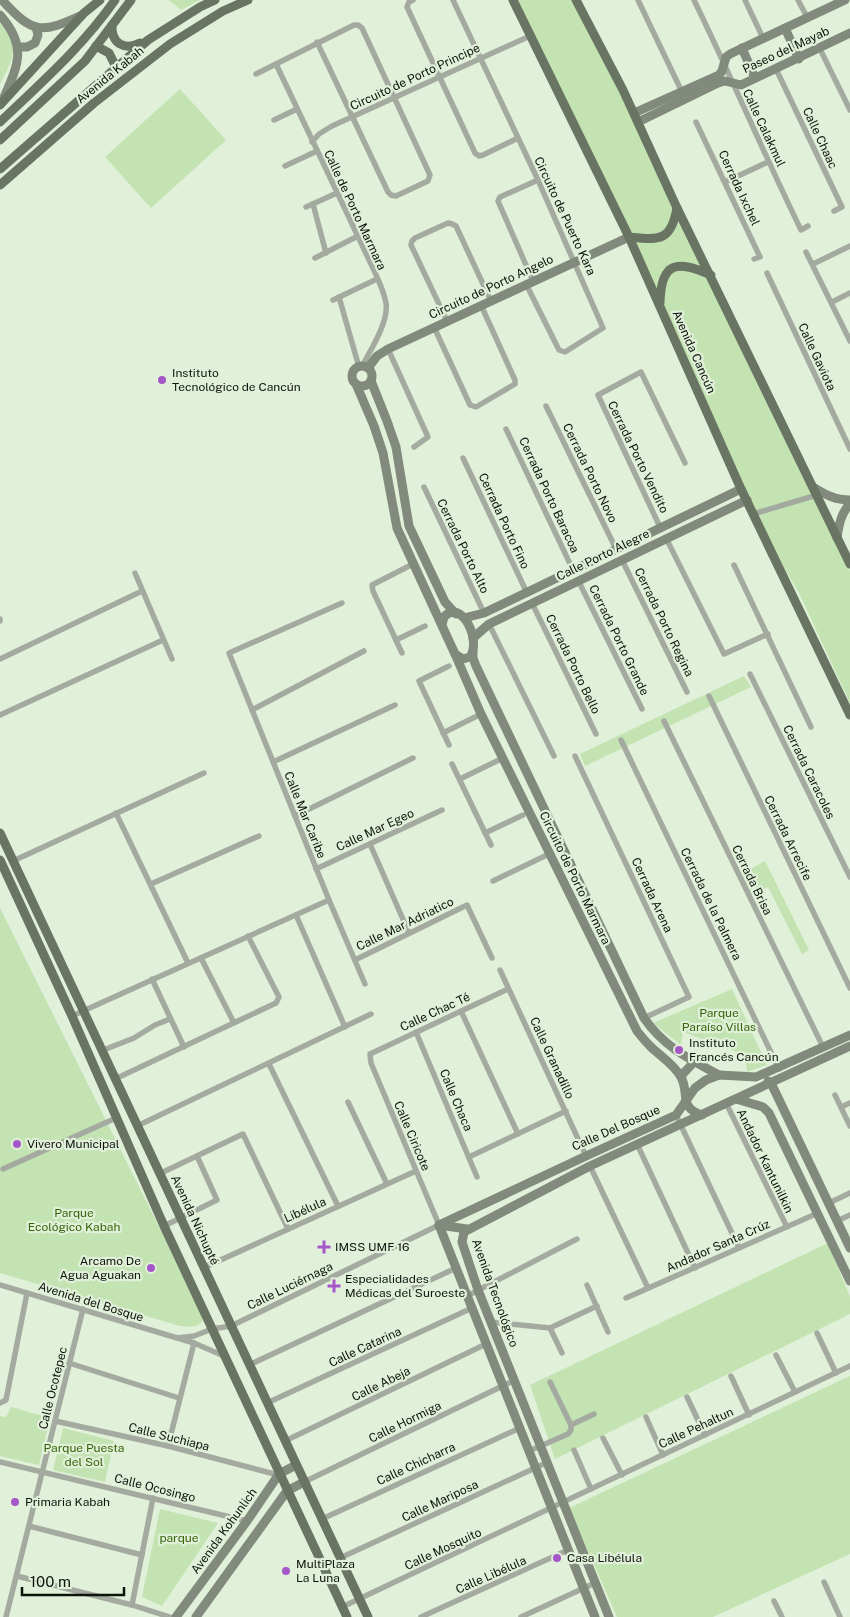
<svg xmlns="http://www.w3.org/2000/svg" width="850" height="1617" font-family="'Public Sans',sans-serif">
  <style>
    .green { fill: #c3e3b2 }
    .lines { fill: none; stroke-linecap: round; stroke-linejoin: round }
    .street { stroke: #a4aaa0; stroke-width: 5.5 }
    .secondary { stroke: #818a7d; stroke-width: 9 }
    .primary { stroke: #697463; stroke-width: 9 }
    .poi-dot { fill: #a557c8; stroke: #e1f0d9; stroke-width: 2 }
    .labels { text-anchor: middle; stroke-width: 4.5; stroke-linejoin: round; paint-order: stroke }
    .street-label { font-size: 12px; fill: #0e130b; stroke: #e1f0d9 }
    .poi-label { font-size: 12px; fill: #0e130b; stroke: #e1f0d9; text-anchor: start }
    .park-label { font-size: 12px; fill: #366508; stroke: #e1f0d9 }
  </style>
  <rect width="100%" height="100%" fill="#e1f0d9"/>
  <g class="green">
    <polygon points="169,0 200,0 181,10"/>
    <polygon points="514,0 572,0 623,90 826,514 850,568 850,703 799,593 753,514"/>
    <path d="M0,23C21,47 13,59 0,84Z"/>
    <polygon points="180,89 226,140 151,208 105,157"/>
    <polygon points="744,676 751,687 585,766 580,754"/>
    <polygon points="765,861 809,950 802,954 768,887 751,896 742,874"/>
    <path d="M0,908L197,1303L202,1315V1322C196,1329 188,1326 180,1326L0,1273Z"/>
    <polygon points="732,989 767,1065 747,1072 745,1055 683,1032 681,1045 653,1023"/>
    <polygon points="828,1243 850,1297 850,1314 555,1459 530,1385"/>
    <polygon points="850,1376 850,1554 713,1617 617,1617 569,1508"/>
    <polygon points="11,1407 50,1418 39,1465 0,1456 0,1416 6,1417"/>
    <polygon points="63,1428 114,1441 105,1482 53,1470"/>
    <polygon points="160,1509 218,1523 162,1606 142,1597"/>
  </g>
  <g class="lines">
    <g class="street">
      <polyline points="413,0 409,2 407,7 475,153 479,156 483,155 518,138"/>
      <polyline points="453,0 538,180 603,328 565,352 559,350 526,284"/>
      <polyline points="638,0 682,92"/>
      <path d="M694,0C731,76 764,154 801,230L808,226"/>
      <polyline points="745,0 763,38"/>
      <polyline points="798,0 807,17"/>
      <polyline points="820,49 850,110"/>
      <path d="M276,64C304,123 333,183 361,243C368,259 383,285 386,303C389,321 371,350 362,366"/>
      <polyline points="776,69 842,207 834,211"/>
      <polyline points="256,74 354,25 358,25 362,28 430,175 428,181 396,196 391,195 388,192 317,42"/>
      <polyline points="274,120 297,109"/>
      <polyline points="696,122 760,257 754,259"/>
      <polyline points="312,142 319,134 332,126 530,36"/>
      <polyline points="285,166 317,151"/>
      <polyline points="725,182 768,162"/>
      <polyline points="313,204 326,253"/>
      <polyline points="306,207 337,193"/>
      <polyline points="806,252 850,341"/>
      <polyline points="315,258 358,236"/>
      <polyline points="813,264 850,246"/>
      <polyline points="767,273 850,449"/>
      <polyline points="533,281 498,201 500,197 538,180"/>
      <polyline points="339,297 359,367"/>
      <polyline points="333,300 377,279"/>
      <polyline points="832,302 850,293"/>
      <polyline points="447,321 411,245 412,241 415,238 448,223 452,224 456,226 491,301"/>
      <polyline points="434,327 470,405 476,407 515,384 515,380 481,305"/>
      <polyline points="388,349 428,437 414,447"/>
      <polyline points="546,406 616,549"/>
      <polyline points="506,429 573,570"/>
      <polyline points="463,458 527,593"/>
      <polyline points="424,487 484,613"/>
      <polyline points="753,514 817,495"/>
      <polyline points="660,527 598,395 641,372 685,463"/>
      <polyline points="666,538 724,654 768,634"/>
      <polyline points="622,560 687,692"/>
      <polyline points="734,565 811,727"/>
      <polyline points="135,573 172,659"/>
      <polyline points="578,580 642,709"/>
      <polyline points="342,603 229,653 329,900 365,984"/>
      <polyline points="532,603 596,734"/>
      <polyline points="0,619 0,621"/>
      <polyline points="489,624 554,756"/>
      <polyline points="396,640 425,626"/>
      <polyline points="402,653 373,591 372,585 413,564"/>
      <polyline points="0,659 142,591"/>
      <polyline points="750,674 850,877"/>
      <polyline points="709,696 850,988"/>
      <polyline points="252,710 364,651"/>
      <polyline points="0,715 163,640"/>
      <polyline points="664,721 823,1047"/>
      <polyline points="443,733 481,714"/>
      <polyline points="621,740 779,1069"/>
      <polyline points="449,745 419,681 449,666"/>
      <polyline points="575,756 689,997 644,1018"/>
      <polyline points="273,762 395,705"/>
      <polyline points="452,764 491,845"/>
      <polyline points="460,779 503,758"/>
      <polyline points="116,813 188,963"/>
      <polyline points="295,816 413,758"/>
      <polyline points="485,833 523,815"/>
      <polyline points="370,844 409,933"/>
      <polyline points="13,861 204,773"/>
      <polyline points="316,869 442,810"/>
      <polyline points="493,881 549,854"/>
      <polyline points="151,884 259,836"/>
      <polyline points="296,915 345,1027"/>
      <polyline points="201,958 234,1023"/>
      <polyline points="355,960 467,905 492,958"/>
      <polyline points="500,970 586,1156"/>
      <polyline points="152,979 184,1047"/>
      <polyline points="461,1011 518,1134"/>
      <polyline points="72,1016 329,900"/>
      <polyline points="416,1032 477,1177"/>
      <polyline points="101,1051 134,1038 155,1025 170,1019"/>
      <polyline points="269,1064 338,1206"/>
      <polyline points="115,1079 276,1003 279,997 248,936"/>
      <polyline points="835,1095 850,1126"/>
      <polyline points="348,1102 387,1184"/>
      <polyline points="726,1103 787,1227"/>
      <polyline points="841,1107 850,1103"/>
      <polyline points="676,1115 739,1248"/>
      <polyline points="137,1126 371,1014"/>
      <polyline points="637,1144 695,1268"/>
      <polyline points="469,1157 566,1111"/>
      <polyline points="590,1166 648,1288"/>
      <polyline points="3,1169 116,1118"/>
      <polyline points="159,1174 243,1134 288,1229"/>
      <polyline points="829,1203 850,1193"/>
      <polyline points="837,1221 850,1215"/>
      <polyline points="164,1226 217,1200 197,1156"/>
      <polyline points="203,1268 416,1171"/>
      <polyline points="0,1285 194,1343 224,1356"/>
      <polyline points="587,1285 608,1332"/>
      <polyline points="467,1296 577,1239"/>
      <polyline points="626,1298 818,1213"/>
      <polyline points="491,1322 550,1328 597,1306"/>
      <polyline points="550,1328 562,1353"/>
      <polyline points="817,1333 836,1373"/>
      <polyline points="177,1338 194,1336 212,1329 231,1326 439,1225 371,1063 370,1054 508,989"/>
      <polyline points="776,1355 795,1392"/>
      <polyline points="69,1363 179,1398"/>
      <polyline points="249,1365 456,1268"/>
      <polyline points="731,1376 749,1415"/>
      <polyline points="687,1397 705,1435"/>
      <polyline points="0,1403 6,1400 27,1293"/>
      <polyline points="267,1403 472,1308"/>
      <polyline points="646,1417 663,1455"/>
      <polyline points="55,1421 168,1446 278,1475"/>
      <polyline points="571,1425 594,1414"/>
      <polyline points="603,1438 622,1475"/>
      <polyline points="285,1441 486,1344"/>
      <polyline points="168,1446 194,1343"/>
      <polyline points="574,1450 591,1489"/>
      <polyline points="529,1451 568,1434 571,1430 571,1425 550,1382"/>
      <polyline points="0,1462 247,1521"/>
      <polyline points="304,1482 515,1380"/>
      <polyline points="322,1519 520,1428"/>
      <polyline points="29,1526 142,1555"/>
      <polyline points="340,1558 548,1462"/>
      <polyline points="17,1576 132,1605 170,1617"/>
      <polyline points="824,1582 840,1617"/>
      <polyline points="774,1601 782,1617"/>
      <polyline points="132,1605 153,1498"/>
      <polyline points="342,1607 850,1366"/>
      <polyline points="6,1617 83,1309"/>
      <polyline points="421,1617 568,1550"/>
      <polyline points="521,1617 595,1583"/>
    </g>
    <g class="secondary">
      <path d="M2,0C33,34 41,34 82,15"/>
      <path d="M0,15C29,48 17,67 2,102"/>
      <polyline points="785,28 799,59"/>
      <polyline points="18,47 27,47 35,43 38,35 36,27"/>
      <polyline points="742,48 755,78"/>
      <polyline points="634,113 719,75 722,71 726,57 730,54 845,0"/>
      <polyline points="638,122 718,83 725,81 741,85 850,33"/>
      <circle cx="362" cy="376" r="10"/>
      <polyline points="368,368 377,356 388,349 629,237"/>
      <polyline points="371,381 387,421 396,447 409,526 445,602 456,614"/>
      <path d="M356,384L374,426L383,453L397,528L455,654L463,659L470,657C482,640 461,598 444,617L442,625"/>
      <path d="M813,487C826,495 835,500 850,500"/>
      <path d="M837,538C839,524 841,514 850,503"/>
      <polyline points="464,618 484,613 741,489"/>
      <polyline points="473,638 489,624 747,500"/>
      <path d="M473,652V658L476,666L644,1018C664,1047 689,1059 719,1075"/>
      <path d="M455,654L481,714L637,1031C641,1036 645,1041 650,1046C660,1056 674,1064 681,1077C690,1094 678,1107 702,1115"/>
      <polyline points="681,1076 694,1062"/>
      <polyline points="768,1081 771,1083 850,1248"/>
      <polyline points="736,1099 763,1107 769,1113 850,1281"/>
      <polyline points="439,1225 586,1156 676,1115 695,1088 706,1080 719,1075 756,1077 850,1035"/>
      <polyline points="439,1225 595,1617"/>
      <polyline points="439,1225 467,1229"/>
      <polyline points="176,1617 247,1521 279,1474 296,1465"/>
      <polyline points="196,1617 287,1491 304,1482"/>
      <polyline points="609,1617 478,1290 462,1242 464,1232 590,1166 850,1046"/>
    </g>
    <g class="primary">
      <polyline points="513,0 629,237 741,489 850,715"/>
      <polyline points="576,0 623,90 677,208 850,564"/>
      <path d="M112,25C111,43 124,51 140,43"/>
      <polyline points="96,46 109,53 116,67"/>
      <polyline points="0,105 84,13 100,0"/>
      <path d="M0,122C41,83 83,46 115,0"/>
      <polyline points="0,140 85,61 131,0"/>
      <polyline points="0,169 148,40 200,7 215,0"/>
      <polyline points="0,185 94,103 170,44 223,11 248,0"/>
      <path d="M629,237C659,240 671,242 677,208"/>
      <path d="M660,303C661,261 677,260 711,275"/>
      <polyline points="0,833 368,1617"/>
      <polyline points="0,860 72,1016 164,1226 347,1617"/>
    </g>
  </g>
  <g class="poi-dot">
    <circle cx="162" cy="380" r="5"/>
    <circle cx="679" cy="1050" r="5"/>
    <circle cx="17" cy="1144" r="5"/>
    <path d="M321.5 1239.5h5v5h5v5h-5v5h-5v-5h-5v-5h5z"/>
    <circle cx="151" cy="1268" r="5"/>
    <path d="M331.5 1278.5h5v5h5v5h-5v5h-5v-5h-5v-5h5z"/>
    <circle cx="15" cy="1502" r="5"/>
    <circle cx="557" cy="1558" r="5"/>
    <circle cx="286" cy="1571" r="5"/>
  </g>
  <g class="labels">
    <g class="street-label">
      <text transform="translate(786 50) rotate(-25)" y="4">Paseo del Mayab</text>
      <text transform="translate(110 75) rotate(-39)" y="4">Avenida Kabah</text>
      <text transform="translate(415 77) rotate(-25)" y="4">Circuito de Porto Principe</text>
      <text transform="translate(764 128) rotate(65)" y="4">Calle Calakmul</text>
      <text transform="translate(820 138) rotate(65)" y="4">Calle Chaac</text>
      <text transform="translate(739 188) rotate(65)" y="4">Cerrada Ixchel</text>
      <text transform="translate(355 210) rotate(65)" y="4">Calle de Porto Marmara</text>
      <text transform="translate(565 216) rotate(65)" y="4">Circuito de Puerto Kara</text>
      <text transform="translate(491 287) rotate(-25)" y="4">Circuito de Porto Angelo</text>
      <text transform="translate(694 352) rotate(66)" y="4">Avenida Cancún</text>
      <text transform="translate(817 357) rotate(65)" y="4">Calle Gaviota</text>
      <text transform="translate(638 457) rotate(64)" y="4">Cerrada Porto Vendito</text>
      <text transform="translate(590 473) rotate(64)" y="4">Cerrada Porto Novo</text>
      <text transform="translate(549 495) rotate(65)" y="4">Cerrada Porto Baracoa</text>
      <text transform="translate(504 521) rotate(65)" y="4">Cerrada Porto Fino</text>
      <text transform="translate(463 546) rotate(64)" y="4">Cerrada Porto Alto</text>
      <text transform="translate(603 555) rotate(-26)" y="4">Calle Porto Alegre</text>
      <text transform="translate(664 622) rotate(64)" y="4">Cerrada Porto Regina</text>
      <text transform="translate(619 640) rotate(64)" y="4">Cerrada Porto Grande</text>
      <text transform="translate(573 664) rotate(64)" y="4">Cerrada Porto Bello</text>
      <text transform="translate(809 772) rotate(64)" y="4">Cerrada Caracoles</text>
      <text transform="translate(305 815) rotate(68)" y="4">Calle Mar Caribe</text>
      <text transform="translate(375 830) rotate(-25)" y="4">Calle Mar Egeo</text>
      <text transform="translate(788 838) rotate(64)" y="4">Cerrada Arrecife</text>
      <text transform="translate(575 878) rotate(64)" y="4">Circuito de Porto Marmara</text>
      <text transform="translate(752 880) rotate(64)" y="4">Cerrada Brisa</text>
      <text transform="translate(652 895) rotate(65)" y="4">Cerrada Arena</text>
      <text transform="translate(711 904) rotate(64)" y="4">Cerrada de la Palmera</text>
      <text transform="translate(405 924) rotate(-26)" y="4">Calle Mar Adriatico</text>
      <text transform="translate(435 1012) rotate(-25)" y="4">Calle Chac Té</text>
      <text transform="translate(552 1058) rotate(65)" y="4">Calle Granadillo</text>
      <text transform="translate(456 1100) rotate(67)" y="4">Calle Chaca</text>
      <text transform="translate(616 1128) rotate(-24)" y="4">Calle Del Bosque</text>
      <text transform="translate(412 1136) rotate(67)" y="4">Calle Ciricote</text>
      <text transform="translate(765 1161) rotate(64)" y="4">Andador Kantunilkin</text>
      <text transform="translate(305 1210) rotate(-24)" y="4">Libélula</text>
      <text transform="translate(195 1220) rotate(65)" y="4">Avenida Nichupté</text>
      <text transform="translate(718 1246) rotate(-24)" y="4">Andador Santa Crúz</text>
      <text transform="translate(290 1286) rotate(-26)" y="4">Calle Luciérnaga</text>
      <text transform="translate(495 1293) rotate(70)" y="4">Avenida Tecnológico</text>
      <text transform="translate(91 1302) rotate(17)" y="4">Avenida del Bosque</text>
      <text transform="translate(365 1347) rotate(-25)" y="4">Calle Catarina</text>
      <text transform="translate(381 1384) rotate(-26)" y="4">Calle Abeja</text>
      <text transform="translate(53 1388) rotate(-76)" y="4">Calle Ocotepec</text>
      <text transform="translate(405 1422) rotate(-26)" y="4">Calle Hormiga</text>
      <text transform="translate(696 1428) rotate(-25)" y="4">Calle Pehaltun</text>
      <text transform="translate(169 1437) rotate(14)" y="4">Calle Suchiapa</text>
      <text transform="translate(416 1464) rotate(-25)" y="4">Calle Chicharra</text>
      <text transform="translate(155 1488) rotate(14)" y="4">Calle Ocosingo</text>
      <text transform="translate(440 1501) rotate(-25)" y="4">Calle Mariposa</text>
      <text transform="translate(224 1531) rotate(-54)" y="4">Avenida Kohunlich</text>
      <text transform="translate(443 1549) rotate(-25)" y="4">Calle Mosquito</text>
      <text transform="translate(491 1575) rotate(-24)" y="4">Calle Libélula</text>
    </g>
    <g class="poi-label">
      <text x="172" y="377">Instituto<tspan x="172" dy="14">Tecnológico de Cancún</tspan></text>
      <text x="689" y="1047">Instituto<tspan x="689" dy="14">Francés Cancún</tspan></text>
      <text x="27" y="1148">Vivero Municipal</text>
      <text x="335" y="1251">IMSS UMF 16</text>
      <text x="141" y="1265" text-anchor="end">Arcamo De<tspan x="141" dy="14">Agua Aguakan</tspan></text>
      <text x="345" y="1283">Especialidades<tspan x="345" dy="14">Médicas del Suroeste</tspan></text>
      <text x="25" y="1506">Primaria Kabah</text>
      <text x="567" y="1562">Casa Libélula</text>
      <text x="296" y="1568">MultiPlaza<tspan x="296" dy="14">La Luna</tspan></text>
    </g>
    <g class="park-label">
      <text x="719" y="1017">Parque<tspan x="719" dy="14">Paraíso Villas</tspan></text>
      <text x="74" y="1217">Parque<tspan x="74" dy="14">Ecológico Kabah</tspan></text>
      <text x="84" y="1452">Parque Puesta<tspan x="84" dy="14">del Sol</tspan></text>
      <text x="179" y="1542">parque</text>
    </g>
  </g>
  <path d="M22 1587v8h102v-8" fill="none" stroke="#0e130b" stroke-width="2.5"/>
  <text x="30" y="1587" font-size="15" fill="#0e130b" stroke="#e1f0d9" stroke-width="4" paint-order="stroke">100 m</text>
</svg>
